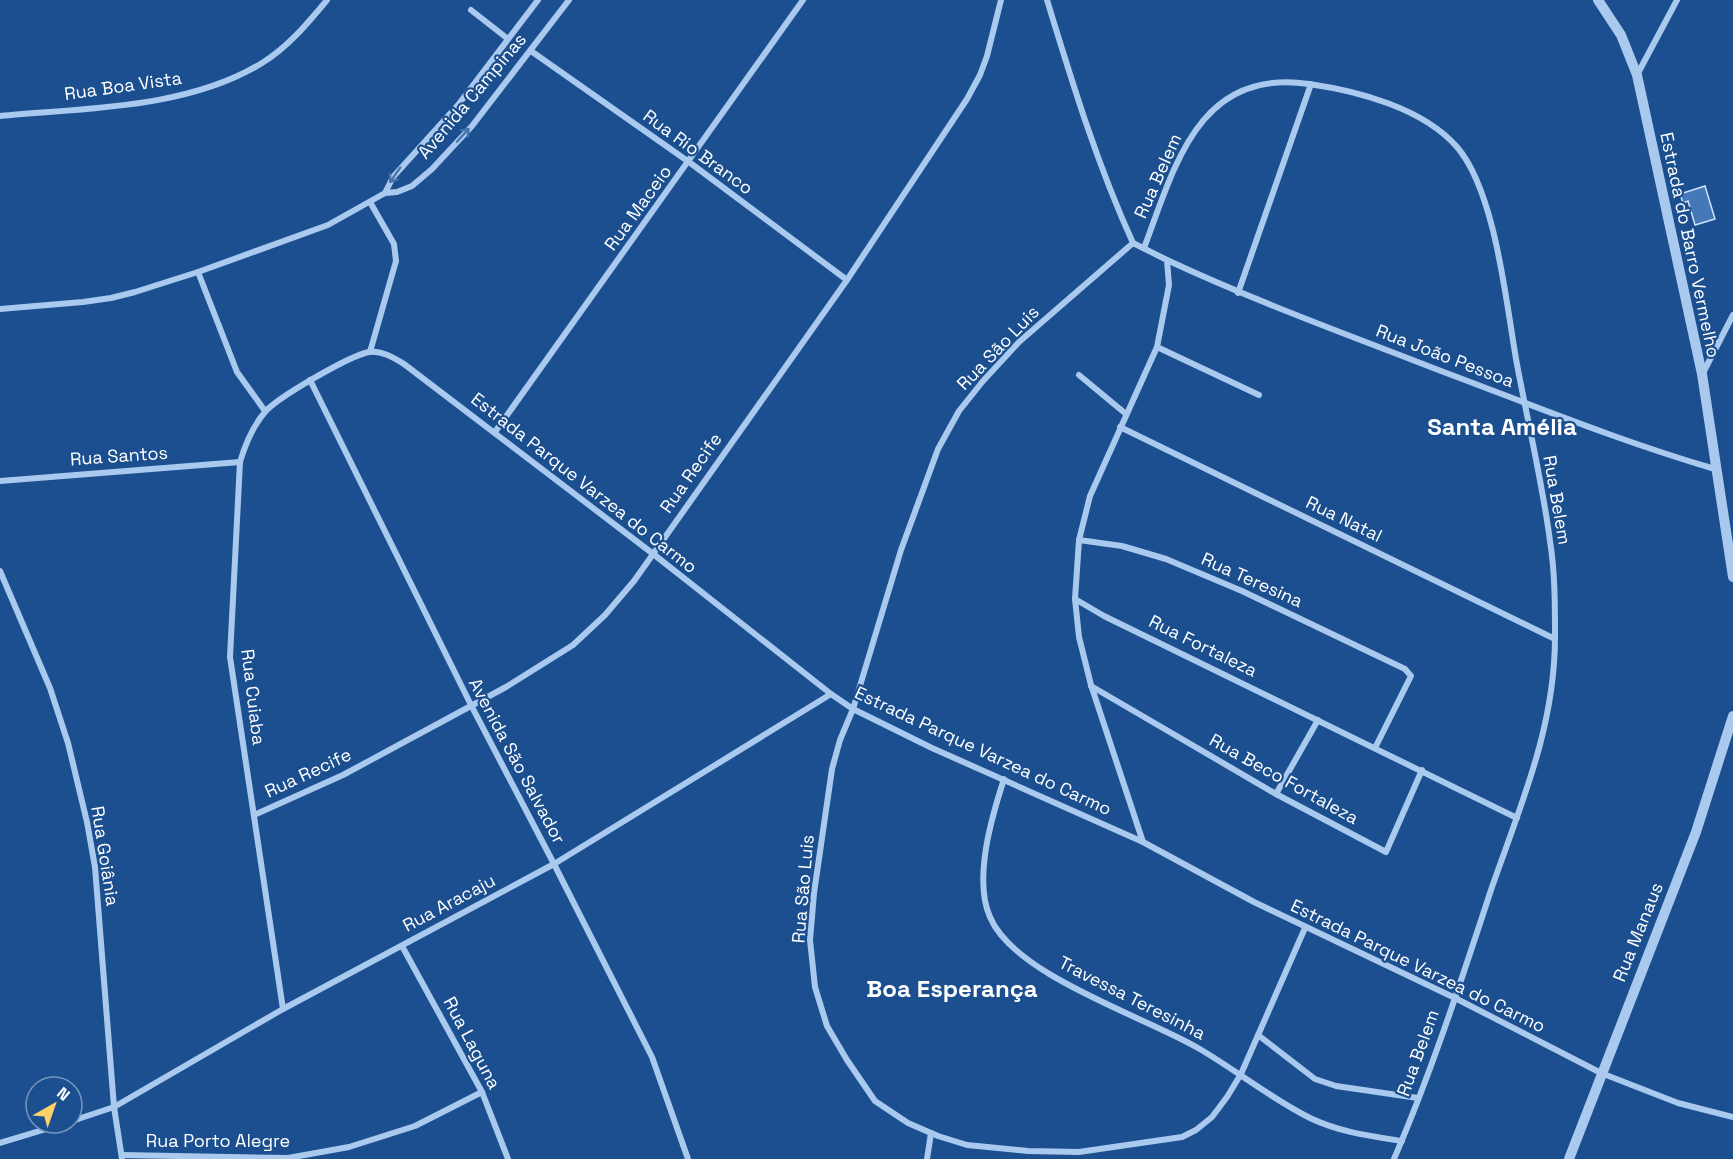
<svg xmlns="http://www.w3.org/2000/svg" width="1733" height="1159" font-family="'Space Grotesk',sans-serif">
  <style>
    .building { fill: #4478b7; stroke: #cfe3fa; stroke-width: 1.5 }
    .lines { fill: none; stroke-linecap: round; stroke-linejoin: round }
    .minor { stroke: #a9c9ee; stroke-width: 6 }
    .tertiary { stroke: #a9c9ee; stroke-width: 10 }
    .oneway { stroke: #4674ac }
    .labels { text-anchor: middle; stroke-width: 4.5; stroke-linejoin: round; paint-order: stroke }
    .street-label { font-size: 18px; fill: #fff; stroke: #1b4f8f }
    .district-label { font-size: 24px; font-weight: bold; fill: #fff; stroke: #1b4f8f }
  </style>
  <rect width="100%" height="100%" fill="#1b4f8f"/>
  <polygon class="building" points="1705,186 1715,219 1695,225 1688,201 1683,203 1680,194"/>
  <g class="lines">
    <g class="minor">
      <path d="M1047,0C1072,82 1097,164 1133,243"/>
      <polyline points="471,10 508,39"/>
      <polyline points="531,51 689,162 847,280"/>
      <polyline points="1637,75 1677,0"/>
      <path d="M0,116C84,108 188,109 262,63C288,47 308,23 327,0"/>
      <polyline points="385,193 393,177 458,105 538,0"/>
      <polyline points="370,202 394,244 396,261 370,352"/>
      <path d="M1144,248C1175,166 1198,68 1309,84C1358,91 1423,108 1457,147C1495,191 1506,301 1516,359C1527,419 1542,480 1550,541C1555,572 1555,605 1555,637C1555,727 1521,804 1492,887C1462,978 1432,1071 1394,1159"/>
      <path d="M1167,260C1257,302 1349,335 1441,371C1532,405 1622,442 1715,469"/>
      <polyline points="198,272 237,372 265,411"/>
      <polyline points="1238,293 1311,84"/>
      <polyline points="0,309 83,302 111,298 135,292 198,272 328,225 385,193 397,192 412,186 432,169 472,126 569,0"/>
      <polyline points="1157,347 1259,395"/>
      <polyline points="1703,373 1733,315"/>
      <polyline points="1079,375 1126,414"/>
      <polyline points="310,380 471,705 554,864 652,1057 688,1159"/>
      <polyline points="1120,427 1555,639"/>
      <polyline points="495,432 803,0"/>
      <polyline points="0,481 240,462"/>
      <polyline points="1079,540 1122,546 1166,559 1242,591 1405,669 1411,676 1375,748"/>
      <polyline points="0,571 50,688 68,743 87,822 95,867 114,1107 122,1159"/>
      <polyline points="1075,599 1104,616 1517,818"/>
      <polyline points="1091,686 1276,794 1386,852 1422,770"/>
      <path d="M1004,779C992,816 973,879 990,917C1014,975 1143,1016 1198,1048C1236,1070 1270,1098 1310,1118C1339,1132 1370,1136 1402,1141"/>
      <polyline points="1276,794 1318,720"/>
      <polyline points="254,815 343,775 506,687 573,645 605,615 634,581 847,280 967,99 980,75 987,56 1001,0"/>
      <polyline points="1143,842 1091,685 1079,637 1075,599 1079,540 1090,496 1157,347 1169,285 1167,260 1133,243 1019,342 983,381 959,411 938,449 901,550 853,709 840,740 832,769 814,893 810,940 815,987 827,1026 847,1060 875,1101 908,1123 938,1136 967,1145 1028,1151 1079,1152 1182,1137 1196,1130 1212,1117 1227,1097 1241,1074 1305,928"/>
      <polyline points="402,946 482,1092 508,1159"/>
      <path d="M283,1009L230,657L240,462C245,445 253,426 265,412C278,397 349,356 369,352C381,350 394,358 404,364L652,553L831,694L853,709L932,748L1143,842L1254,902L1455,998L1601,1073L1678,1103L1733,1117"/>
      <polyline points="1258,1035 1315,1079 1336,1086 1418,1098"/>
      <polyline points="72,1121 114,1107 283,1009 554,864 831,694"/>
      <polyline points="0,1143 66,1123"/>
      <polyline points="122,1155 288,1158 349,1147 415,1126 482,1092"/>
      <polyline points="927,1159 931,1133"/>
    </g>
    <g class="tertiary">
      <polyline points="1598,0 1621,35 1637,75 1702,374 1733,577"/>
      <polyline points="1569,1159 1696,832 1733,716"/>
    </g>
  </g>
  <defs><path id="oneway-shaft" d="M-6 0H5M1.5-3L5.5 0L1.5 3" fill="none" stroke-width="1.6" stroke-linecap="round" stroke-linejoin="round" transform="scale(1.5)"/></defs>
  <g class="oneway">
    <use href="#oneway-shaft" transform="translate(463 135) rotate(-48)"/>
    <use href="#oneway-shaft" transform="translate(395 175) rotate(125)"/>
  </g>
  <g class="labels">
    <g class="street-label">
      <text transform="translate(123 86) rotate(-8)" y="6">Rua Boa Vista</text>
      <text transform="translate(472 96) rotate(-50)" y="6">Avenida Campinas</text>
      <text transform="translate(698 152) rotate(36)" y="6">Rua Rio Branco</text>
      <text transform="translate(1158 176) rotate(-66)" y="6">Rua Belem</text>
      <text transform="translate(638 208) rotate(-54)" y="6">Rua Maceio</text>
      <text transform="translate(1690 245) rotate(78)" y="6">Estrada do Barro Vermelho</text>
      <text transform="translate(998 348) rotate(-46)" y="6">Rua São Luis</text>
      <text transform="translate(1445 356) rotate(21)" y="6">Rua João Pessoa</text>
      <text transform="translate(119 456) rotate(-4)" y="6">Rua Santos</text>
      <text transform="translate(691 473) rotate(-55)" y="6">Rua Recife</text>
      <text transform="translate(584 483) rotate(38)" y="6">Estrada Parque Varzea do Carmo</text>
      <text transform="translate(1557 500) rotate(80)" y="6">Rua Belem</text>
      <text transform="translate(1344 519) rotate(26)" y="6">Rua Natal</text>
      <text transform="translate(1252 580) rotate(24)" y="6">Rua Teresina</text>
      <text transform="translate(1203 646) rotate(26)" y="6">Rua Fortaleza</text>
      <text transform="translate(253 697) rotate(83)" y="6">Rua Cuiaba</text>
      <text transform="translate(983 751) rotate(25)" y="6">Estrada Parque Varzea do Carmo</text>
      <text transform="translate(517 761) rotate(62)" y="6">Avenida São Salvador</text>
      <text transform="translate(308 773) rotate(-25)" y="6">Rua Recife</text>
      <text transform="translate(1284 779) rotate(29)" y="6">Rua Beco Fortaleza</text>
      <text transform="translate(105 856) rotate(81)" y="6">Rua Goiânia</text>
      <text transform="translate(803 889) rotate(-85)" y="6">Rua São Luis</text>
      <text transform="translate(449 903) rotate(-28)" y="6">Rua Aracaju</text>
      <text transform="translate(1638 932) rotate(-68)" y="6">Rua Manaus</text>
      <text transform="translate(1418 966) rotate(26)" y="6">Estrada Parque Varzea do Carmo</text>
      <text transform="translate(1132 998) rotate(27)" y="6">Travessa Teresinha</text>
      <text transform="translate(472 1043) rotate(62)" y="6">Rua Laguna</text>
      <text transform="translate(1418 1053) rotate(-70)" y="6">Rua Belem</text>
      <text x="218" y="1147">Rua Porto Alegre</text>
    </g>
    <g class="district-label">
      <text x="1502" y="435">Santa Amélia</text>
      <text x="952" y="997">Boa Esperança</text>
    </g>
  </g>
  <g transform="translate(54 1105) rotate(40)"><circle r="28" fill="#1b4f8f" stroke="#7695bc" stroke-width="1.5"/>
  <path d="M0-4.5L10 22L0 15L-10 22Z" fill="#ffd166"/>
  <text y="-9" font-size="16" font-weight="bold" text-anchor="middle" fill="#ffffff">N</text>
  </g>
</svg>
